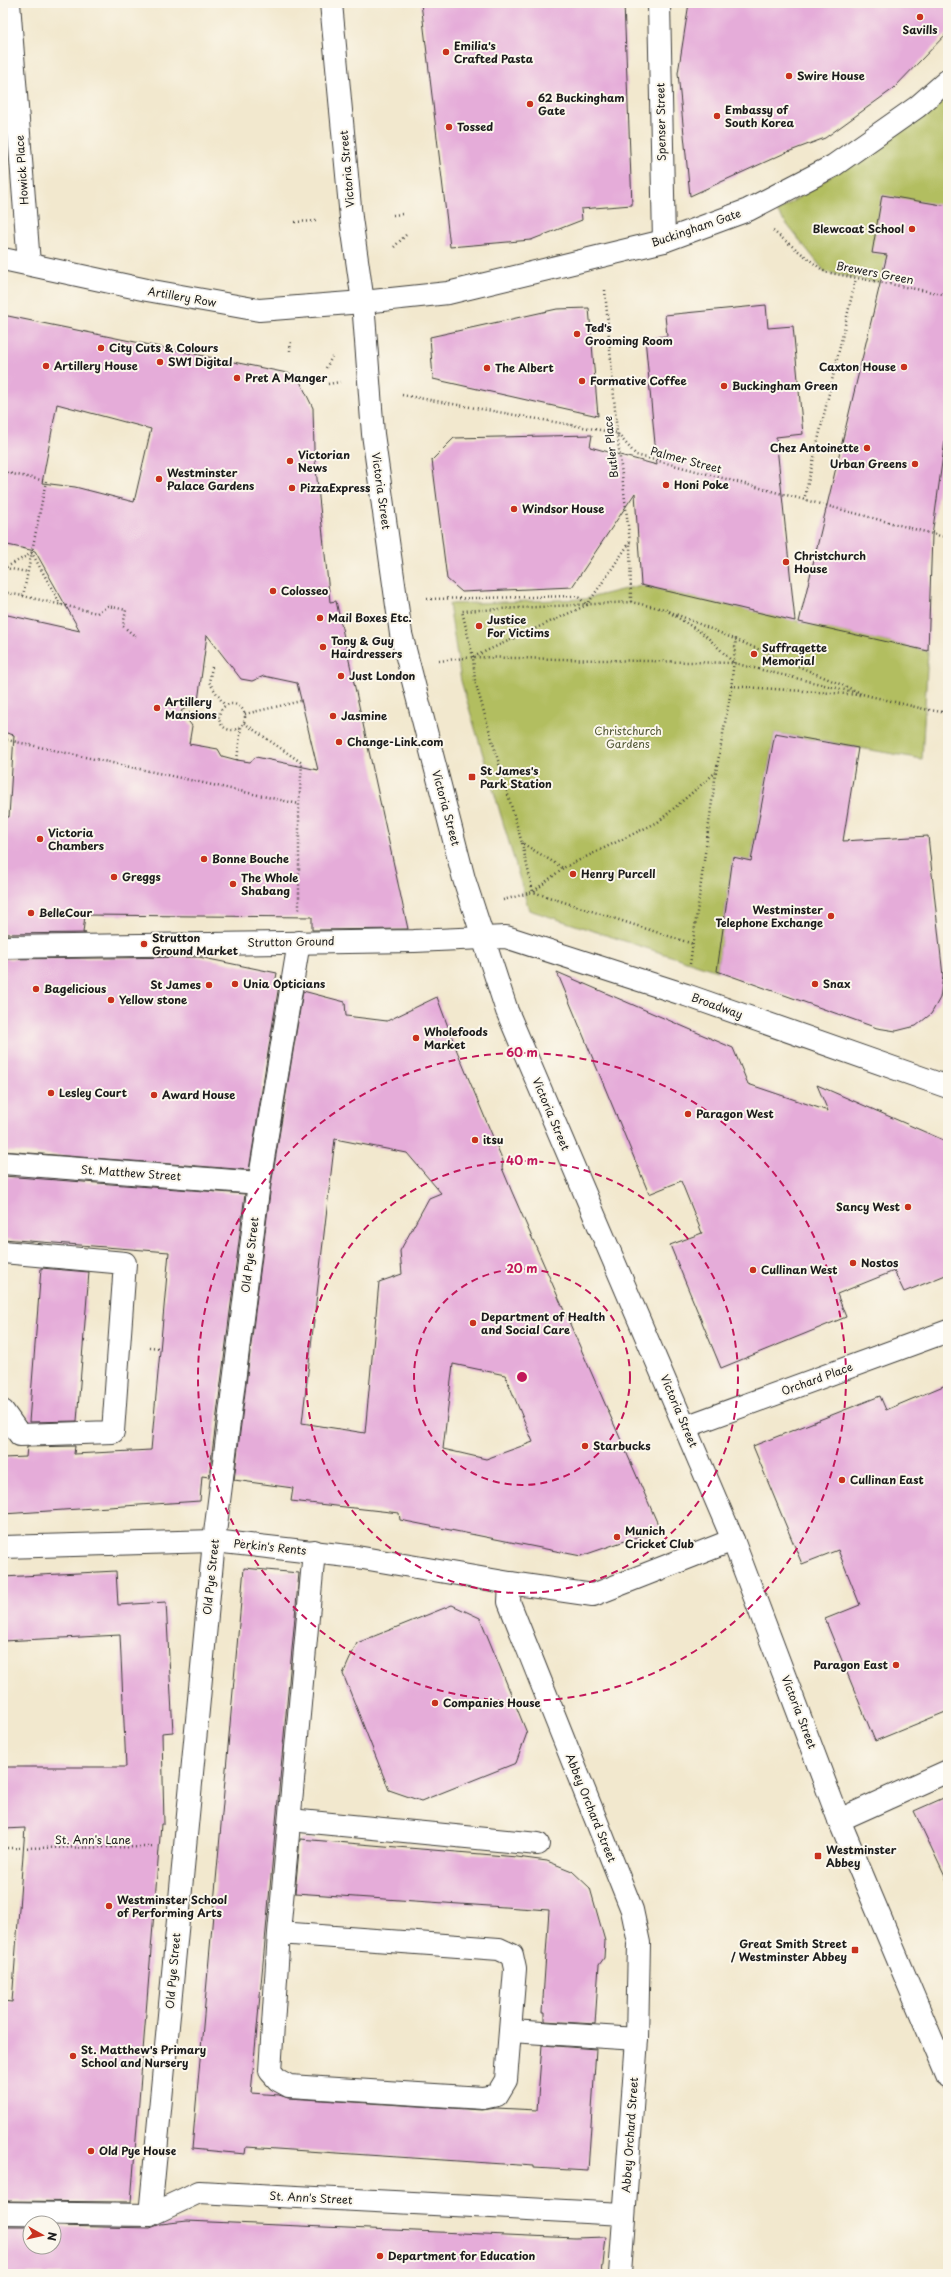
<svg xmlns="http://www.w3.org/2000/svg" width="951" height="2277" font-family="'Playpen Sans',sans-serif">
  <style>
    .green { fill: #b2be60; stroke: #676d3e }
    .building { fill: #e5acd9; fill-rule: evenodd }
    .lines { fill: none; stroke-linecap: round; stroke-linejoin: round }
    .minor-casing { stroke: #3c3b37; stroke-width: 24 }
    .major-casing { stroke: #3c3b37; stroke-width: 24 }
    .path { stroke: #3c3b37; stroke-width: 2.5; stroke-dasharray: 1 3; stroke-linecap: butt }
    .minor { stroke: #fff; stroke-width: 22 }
    .major { stroke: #fff; stroke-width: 22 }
    .ring { fill: none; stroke: #c2185b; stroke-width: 2; stroke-dasharray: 7 5 }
    .poi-dot { fill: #c8321e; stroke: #fbf7ec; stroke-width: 1.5 }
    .labels { text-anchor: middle; stroke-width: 4; stroke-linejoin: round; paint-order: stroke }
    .poi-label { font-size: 11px; font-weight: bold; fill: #1c1c1c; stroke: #fbf7ec; text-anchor: start }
    .street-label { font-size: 11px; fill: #1c1c1c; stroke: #fbf7ec }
    .park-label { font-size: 11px; fill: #505534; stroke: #fbf7ec }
    .centre { fill: #c2185b; stroke: #fbf7ec; stroke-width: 2 }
    .ring-label { font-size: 12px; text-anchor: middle; font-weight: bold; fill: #c2185b; stroke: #fbf7ec; stroke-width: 4; stroke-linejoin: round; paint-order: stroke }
  </style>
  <rect width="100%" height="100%" fill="#fbf7ec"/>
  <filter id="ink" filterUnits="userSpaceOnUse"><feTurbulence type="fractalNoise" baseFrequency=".025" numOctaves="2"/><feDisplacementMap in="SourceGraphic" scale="8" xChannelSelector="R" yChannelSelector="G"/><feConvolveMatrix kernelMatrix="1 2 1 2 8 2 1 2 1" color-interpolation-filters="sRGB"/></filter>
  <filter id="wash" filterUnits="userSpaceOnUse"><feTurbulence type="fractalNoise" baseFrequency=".012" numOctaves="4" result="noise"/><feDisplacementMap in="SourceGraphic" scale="16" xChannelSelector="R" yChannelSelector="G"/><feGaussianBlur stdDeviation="0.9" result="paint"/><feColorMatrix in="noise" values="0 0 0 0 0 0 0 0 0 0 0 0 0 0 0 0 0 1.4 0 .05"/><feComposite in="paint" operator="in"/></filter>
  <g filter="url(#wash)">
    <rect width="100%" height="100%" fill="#f2e8ce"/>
    <g class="green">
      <polygon points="948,98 948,288 925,291 825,272 777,212"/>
      <polygon points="641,585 928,651 922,759 775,733 751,861 733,858 717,971 529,910 461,681 449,604 585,599"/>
    </g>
    <g id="blocks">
      <g class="building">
        <polygon points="421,3 624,3 632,205 581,209 582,220 531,240 450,247"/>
        <polygon points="689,3 948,3 948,32 893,89 825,138 785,153 690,196 678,73"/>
        <polygon points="882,195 948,206 948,418 932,536 928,651 799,622 887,255 872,253"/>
        <polygon points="766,305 768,328 793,326 803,434 776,437 795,621 641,585 635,493 572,587 462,592 447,579 432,460 454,438 592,435 590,447 657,465 645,338 667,336 665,315"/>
        <polygon points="589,308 598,416 433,379 430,337 557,309"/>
        <path d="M3,315L297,375L313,408L314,450L330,602L336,601L408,929L312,930V917L85,915L83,933H86L3,934V817H9L14,735L3,732V614L80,631L35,551L3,544ZM57,404L151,429L134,502L75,487L42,483ZM207,635L241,679L252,681L264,676L297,683L318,770L256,757L250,762L237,760L222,756L218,749L189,744L192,726L181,711L198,701Z"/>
        <polygon points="775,733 858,748 843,841 928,836 943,976 940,998 931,1014 916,1026 896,1031 877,1028 717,971 733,857 751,861"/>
        <polygon points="199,957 277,973 275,984 279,985 249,1170 3,1151 3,959"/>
        <polygon points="557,972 733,1048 748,1084 828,1111 817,1085 948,1142 948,1274 904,1292 894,1271 837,1294 846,1317 721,1368 670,1245 702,1233 681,1181 649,1194"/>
        <path d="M303,991L345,1002L346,1016L387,1021L437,997L457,1051L503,1161L502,1168L512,1192L660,1529L581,1556L400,1520L399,1513L291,1501L293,1488L234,1480L271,1185ZM335,1139L407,1153L441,1193L429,1198L400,1251L402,1274L379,1282L365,1433L302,1423ZM453,1364L505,1375L533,1442L486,1459L443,1449Z"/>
        <polygon points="3,1176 245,1194 209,1477 202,1476 200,1501 3,1514 3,1458 26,1457 27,1447 75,1446 74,1454 151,1450 169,1252 3,1239"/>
        <polygon points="41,1268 89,1272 77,1421 29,1422"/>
        <polygon points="948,1384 948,1711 875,1741 825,1619 860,1605 838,1550 802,1564 753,1446 880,1396 886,1410"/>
        <polygon points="244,1568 299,1573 251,2093 279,2095 288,2098 482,2110 496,2108 537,2110 542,2045 596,2049 588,2171 534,2168 534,2166 246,2147 245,2154 192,2149"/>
        <polygon points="116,1571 118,1605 166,1602 173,1732 162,1733 164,1824 161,1824 131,2202 3,2201 3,2001 12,2002 25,1828 3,1829 3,1767 126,1767 120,1635 3,1641 3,1577"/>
        <polygon points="452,1605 480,1618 527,1733 516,1763 421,1801 389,1790 343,1674 357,1643"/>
        <polygon points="948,1796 948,1883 914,1811"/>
        <polygon points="300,1839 517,1857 547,1861 572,1871 590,1888 605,1941 604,1958 599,1965 595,2024 544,2021 544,2013 542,2013 549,1910 295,1893"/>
        <polygon points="187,2221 575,2238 606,2237 602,2274 3,2274 3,2226 30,2226 30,2247 54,2247 54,2226 150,2228 161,2224"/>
      </g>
    </g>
  </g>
  <g filter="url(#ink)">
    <use href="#blocks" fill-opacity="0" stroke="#3c3b37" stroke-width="1"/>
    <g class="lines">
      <g class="minor-casing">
        <g id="minor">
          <polyline points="9,3 29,264"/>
          <polyline points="659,3 664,241"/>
          <polyline points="3,947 414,941 506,937 686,995 948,1087"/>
          <polyline points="3,1163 259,1183"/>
          <polyline points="3,1252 125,1263 113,1432 20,1435 3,1411"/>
          <polyline points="685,1427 948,1331"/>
          <polyline points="3,1547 214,1541 357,1557 510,1583"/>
          <polyline points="290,1820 538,1844"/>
          <polyline points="839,1820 948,1771"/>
          <polyline points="279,1933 499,1949 512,1955 515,1969 506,2080 497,2095 483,2098 289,2086 278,2080 270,2071 279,1933 314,1551"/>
          <polyline points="511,2031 637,2039"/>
          <polyline points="3,2213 150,2215 199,2192 624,2214"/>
          <polyline points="150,2215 214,1541 259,1183 299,942"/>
          <polyline points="620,2274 637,2039 639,1943 632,1910 509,1602 510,1583 593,1595 733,1540"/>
        </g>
      </g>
      <g class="major-casing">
        <g id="major">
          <polyline points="331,3 351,218 363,302 373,434 401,634 464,879 507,1011 733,1540 839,1820 948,2078"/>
          <polyline points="3,259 147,290 259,310 363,302 448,293 664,241 748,210 833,166 917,107 948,80"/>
        </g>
      </g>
      <g class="path">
        <polyline points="393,215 403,214"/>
        <polyline points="295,222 316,221"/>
        <polyline points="773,231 825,272 948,295"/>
        <polyline points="394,247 406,235"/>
        <polyline points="605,290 617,433 630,542 631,602"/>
        <polyline points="290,351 291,341"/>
        <polyline points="326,368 332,357"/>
        <polyline points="328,384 340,382"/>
        <polyline points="402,395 617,433 636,455 948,538"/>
        <polyline points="3,472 46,481 23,596 3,592"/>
        <polyline points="804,500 856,278"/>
        <polyline points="630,542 587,605 473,657 475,681 522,843 563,868 658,822 716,772"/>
        <polyline points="5,568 28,572"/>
        <polyline points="3,569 32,553 61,605"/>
        <polyline points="23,596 97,613 108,606 126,610 123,626 137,638"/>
        <polyline points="427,599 577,596 587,605"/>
        <polyline points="669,612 705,635 733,662"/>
        <polyline points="473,657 462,611 631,602 664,609 861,693"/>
        <polyline points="439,661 473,657 733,663 924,709 948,713"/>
        <polyline points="212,667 209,682 225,706"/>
        <polyline points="731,686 860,695"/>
        <circle cx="232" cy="717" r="13"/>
        <polyline points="189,712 219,717"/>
        <polyline points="245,714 301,701"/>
        <polyline points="244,723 302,763 299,804 299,911"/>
        <polyline points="3,739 299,804"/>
        <polyline points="237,760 241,727"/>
        <polyline points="522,843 533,892 693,944"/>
        <polyline points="503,900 533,892 563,868"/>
        <polyline points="690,964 716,772 731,690 736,638"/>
        <polyline points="84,1341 90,1342"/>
        <polyline points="149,1347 160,1348"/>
        <polyline points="3,1848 155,1847"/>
      </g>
      <use href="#minor" class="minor"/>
      <use href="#major" class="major"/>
    </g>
  </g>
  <g class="ring">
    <circle cx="522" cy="1377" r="108"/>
    <circle cx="522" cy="1377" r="216"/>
    <circle cx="522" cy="1377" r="324"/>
  </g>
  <g class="poi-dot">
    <circle cx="920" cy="17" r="4"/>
    <circle cx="446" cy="52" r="4"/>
    <circle cx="789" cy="76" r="4"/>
    <circle cx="530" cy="104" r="4"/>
    <circle cx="717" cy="116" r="4"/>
    <circle cx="449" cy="127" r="4"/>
    <circle cx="912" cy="229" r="4"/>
    <circle cx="577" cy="334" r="4"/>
    <circle cx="101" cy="348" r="4"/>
    <circle cx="160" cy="362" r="4"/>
    <circle cx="46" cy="366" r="4"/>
    <circle cx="904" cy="367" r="4"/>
    <circle cx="487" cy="368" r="4"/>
    <circle cx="237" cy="378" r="4"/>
    <circle cx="582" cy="381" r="4"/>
    <circle cx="724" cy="386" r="4"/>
    <circle cx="867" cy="448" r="4"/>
    <circle cx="290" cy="461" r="4"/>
    <circle cx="915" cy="464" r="4"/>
    <circle cx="159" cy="479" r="4"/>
    <circle cx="666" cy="485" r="4"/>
    <circle cx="292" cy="488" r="4"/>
    <circle cx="514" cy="509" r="4"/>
    <circle cx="786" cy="562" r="4"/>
    <circle cx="273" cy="591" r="4"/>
    <circle cx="320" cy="618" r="4"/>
    <circle cx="479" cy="626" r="4"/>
    <circle cx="323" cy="647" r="4"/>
    <circle cx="754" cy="654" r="4"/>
    <circle cx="341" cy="676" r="4"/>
    <circle cx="157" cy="708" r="4"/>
    <circle cx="333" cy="716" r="4"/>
    <circle cx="339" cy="742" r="4"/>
    <rect x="468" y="773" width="8" height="8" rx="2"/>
    <circle cx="40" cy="839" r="4"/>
    <circle cx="204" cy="859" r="4"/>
    <circle cx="573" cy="874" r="4"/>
    <circle cx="114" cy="877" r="4"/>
    <circle cx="233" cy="884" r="4"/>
    <circle cx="31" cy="913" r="4"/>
    <circle cx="831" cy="916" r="4"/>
    <circle cx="144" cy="944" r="4"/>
    <circle cx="235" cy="984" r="4"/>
    <circle cx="815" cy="984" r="4"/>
    <circle cx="209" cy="985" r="4"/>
    <circle cx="36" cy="989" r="4"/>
    <circle cx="111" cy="1000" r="4"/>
    <circle cx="416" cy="1038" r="4"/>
    <circle cx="51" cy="1093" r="4"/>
    <circle cx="154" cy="1095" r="4"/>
    <circle cx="688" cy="1114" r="4"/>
    <circle cx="475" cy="1140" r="4"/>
    <circle cx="908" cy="1207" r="4"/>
    <circle cx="853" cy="1263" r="4"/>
    <circle cx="753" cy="1270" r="4"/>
    <circle cx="473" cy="1323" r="4"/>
    <circle cx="585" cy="1446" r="4"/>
    <circle cx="842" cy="1480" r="4"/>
    <circle cx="617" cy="1537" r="4"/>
    <circle cx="896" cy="1665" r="4"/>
    <circle cx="435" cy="1703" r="4"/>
    <rect x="814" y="1852" width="8" height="8" rx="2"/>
    <circle cx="109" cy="1906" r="4"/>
    <rect x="851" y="1946" width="8" height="8" rx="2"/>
    <circle cx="73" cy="2056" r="4"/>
    <circle cx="91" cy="2151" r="4"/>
    <circle cx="380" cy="2256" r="4"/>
  </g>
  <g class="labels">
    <g class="poi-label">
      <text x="920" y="34" text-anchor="middle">Savills</text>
      <text x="454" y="50">Emilia's<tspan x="454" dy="13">Crafted Pasta</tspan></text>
      <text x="797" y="80">Swire House</text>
      <text x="538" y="102">62 Buckingham<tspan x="538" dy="13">Gate</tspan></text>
      <text x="725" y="114">Embassy of<tspan x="725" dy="13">South Korea</tspan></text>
      <text x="457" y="131">Tossed</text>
      <text x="904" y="233" text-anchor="end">Blewcoat School</text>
      <text x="585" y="332">Ted's<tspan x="585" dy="13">Grooming Room</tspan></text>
      <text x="109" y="352">City Cuts &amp; Colours</text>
      <text x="168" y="366">SW1 Digital</text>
      <text x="54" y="370">Artillery House</text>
      <text x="896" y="371" text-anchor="end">Caxton House</text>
      <text x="495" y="372">The Albert</text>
      <text x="245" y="382">Pret A Manger</text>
      <text x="590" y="385">Formative Coffee</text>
      <text x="732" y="390">Buckingham Green</text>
      <text x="859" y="452" text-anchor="end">Chez Antoinette</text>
      <text x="298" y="459">Victorian<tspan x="298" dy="13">News</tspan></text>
      <text x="907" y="468" text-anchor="end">Urban Greens</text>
      <text x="167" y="477">Westminster<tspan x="167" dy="13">Palace Gardens</tspan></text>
      <text x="674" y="489">Honi Poke</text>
      <text x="300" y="492">PizzaExpress</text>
      <text x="522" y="513">Windsor House</text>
      <text x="794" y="560">Christchurch<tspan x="794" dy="13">House</tspan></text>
      <text x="281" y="595">Colosseo</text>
      <text x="328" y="622">Mail Boxes Etc.</text>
      <text x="487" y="624">Justice<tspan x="487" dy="13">For Victims</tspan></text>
      <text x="331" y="645">Tony &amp; Guy<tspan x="331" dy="13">Hairdressers</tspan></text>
      <text x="762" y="652">Suffragette<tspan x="762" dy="13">Memorial</tspan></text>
      <text x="349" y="680">Just London</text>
      <text x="165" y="706">Artillery<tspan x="165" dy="13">Mansions</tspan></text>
      <text x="341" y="720">Jasmine</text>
      <text x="347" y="746">Change-Link.com</text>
      <text x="480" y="775">St James's<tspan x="480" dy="13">Park Station</tspan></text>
      <text x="48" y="837">Victoria<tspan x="48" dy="13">Chambers</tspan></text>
      <text x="212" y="863">Bonne Bouche</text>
      <text x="581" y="878">Henry Purcell</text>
      <text x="122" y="881">Greggs</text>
      <text x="241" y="882">The Whole<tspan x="241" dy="13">Shabang</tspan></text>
      <text x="823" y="914" text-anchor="end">Westminster<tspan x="823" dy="13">Telephone Exchange</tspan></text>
      <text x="39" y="917">BelleCour</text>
      <text x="152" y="942">Strutton<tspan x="152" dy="13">Ground Market</tspan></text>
      <text x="243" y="988">Unia Opticians</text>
      <text x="823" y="988">Snax</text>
      <text x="201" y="989" text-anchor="end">St James</text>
      <text x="44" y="993">Bagelicious</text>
      <text x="119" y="1004">Yellow stone</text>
      <text x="424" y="1036">Wholefoods<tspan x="424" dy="13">Market</tspan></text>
      <text x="59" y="1097">Lesley Court</text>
      <text x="162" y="1099">Award House</text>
      <text x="696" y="1118">Paragon West</text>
      <text x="483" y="1144">itsu</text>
      <text x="900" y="1211" text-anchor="end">Sancy West</text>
      <text x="861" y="1267">Nostos</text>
      <text x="761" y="1274">Cullinan West</text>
      <text x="481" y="1321">Department of Health<tspan x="481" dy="13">and Social Care</tspan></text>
      <text x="593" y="1450">Starbucks</text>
      <text x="850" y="1484">Cullinan East</text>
      <text x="625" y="1535">Munich<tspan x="625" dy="13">Cricket Club</tspan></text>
      <text x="888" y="1669" text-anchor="end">Paragon East</text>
      <text x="443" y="1707">Companies House</text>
      <text x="826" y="1854">Westminster<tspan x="826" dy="13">Abbey</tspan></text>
      <text x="117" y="1904">Westminster School<tspan x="117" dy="13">of Performing Arts</tspan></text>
      <text x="847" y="1948" text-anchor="end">Great Smith Street<tspan x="847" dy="13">/ Westminster Abbey</tspan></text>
      <text x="81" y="2054">St. Matthew's Primary<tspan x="81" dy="13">School and Nursery</tspan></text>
      <text x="99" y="2155">Old Pye House</text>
      <text x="388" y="2260">Department for Education</text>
    </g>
    <g class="street-label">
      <text transform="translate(661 122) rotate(-91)" y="4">Spenser Street</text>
      <text transform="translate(347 169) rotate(-95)" y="4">Victoria Street</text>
      <text transform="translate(22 170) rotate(-94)" y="4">Howick Place</text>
      <text transform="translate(696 228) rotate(-19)" y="4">Buckingham Gate</text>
      <text transform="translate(875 273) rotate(11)" y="4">Brewers Green</text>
      <text transform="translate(182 297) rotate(10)" y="4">Artillery Row</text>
      <text transform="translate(611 447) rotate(-96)" y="4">Butler Place</text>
      <text transform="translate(686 460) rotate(15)" y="4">Palmer Street</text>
      <text transform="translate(381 491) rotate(82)" y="4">Victoria Street</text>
      <text transform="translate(446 808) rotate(75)" y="4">Victoria Street</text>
      <text transform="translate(291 942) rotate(-1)" y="4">Strutton Ground</text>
      <text transform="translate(717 1006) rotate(20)" y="4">Broadway</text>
      <text transform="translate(551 1114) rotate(67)" y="4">Victoria Street</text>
      <text transform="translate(131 1173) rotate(4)" y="4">St. Matthew Street</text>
      <text transform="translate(250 1255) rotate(-83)" y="4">Old Pye Street</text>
      <text transform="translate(817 1379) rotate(-20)" y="4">Orchard Place</text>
      <text transform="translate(679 1411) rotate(67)" y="4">Victoria Street</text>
      <text transform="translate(270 1547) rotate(6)" y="4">Perkin's Rents</text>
      <text transform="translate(211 1577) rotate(-84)" y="4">Old Pye Street</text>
      <text transform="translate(799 1712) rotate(69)" y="4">Victoria Street</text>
      <text transform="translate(591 1808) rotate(68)" y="4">Abbey Orchard Street</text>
      <text x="93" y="1844">St. Ann's Lane</text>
      <text transform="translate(173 1971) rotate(-85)" y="4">Old Pye Street</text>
      <text transform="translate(630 2135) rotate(-86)" y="4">Abbey Orchard Street</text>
      <text transform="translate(311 2198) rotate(3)" y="4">St. Ann's Street</text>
    </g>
    <g class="park-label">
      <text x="628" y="735">Christchurch<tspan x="628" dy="13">Gardens</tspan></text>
    </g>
  </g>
  <circle cx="522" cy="1377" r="6" class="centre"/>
  <g class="ring-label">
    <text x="522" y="1057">60 m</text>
    <text x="522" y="1165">40 m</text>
    <text x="522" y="1273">20 m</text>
  </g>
  <rect width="951" height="2277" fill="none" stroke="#fbf7ec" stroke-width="16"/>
  <g transform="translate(42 2235) rotate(98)"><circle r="19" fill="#fbf7ec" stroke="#a29f99"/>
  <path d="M0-3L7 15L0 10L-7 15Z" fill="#c8321e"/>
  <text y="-6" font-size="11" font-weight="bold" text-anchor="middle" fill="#1c1c1c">N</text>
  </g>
</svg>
